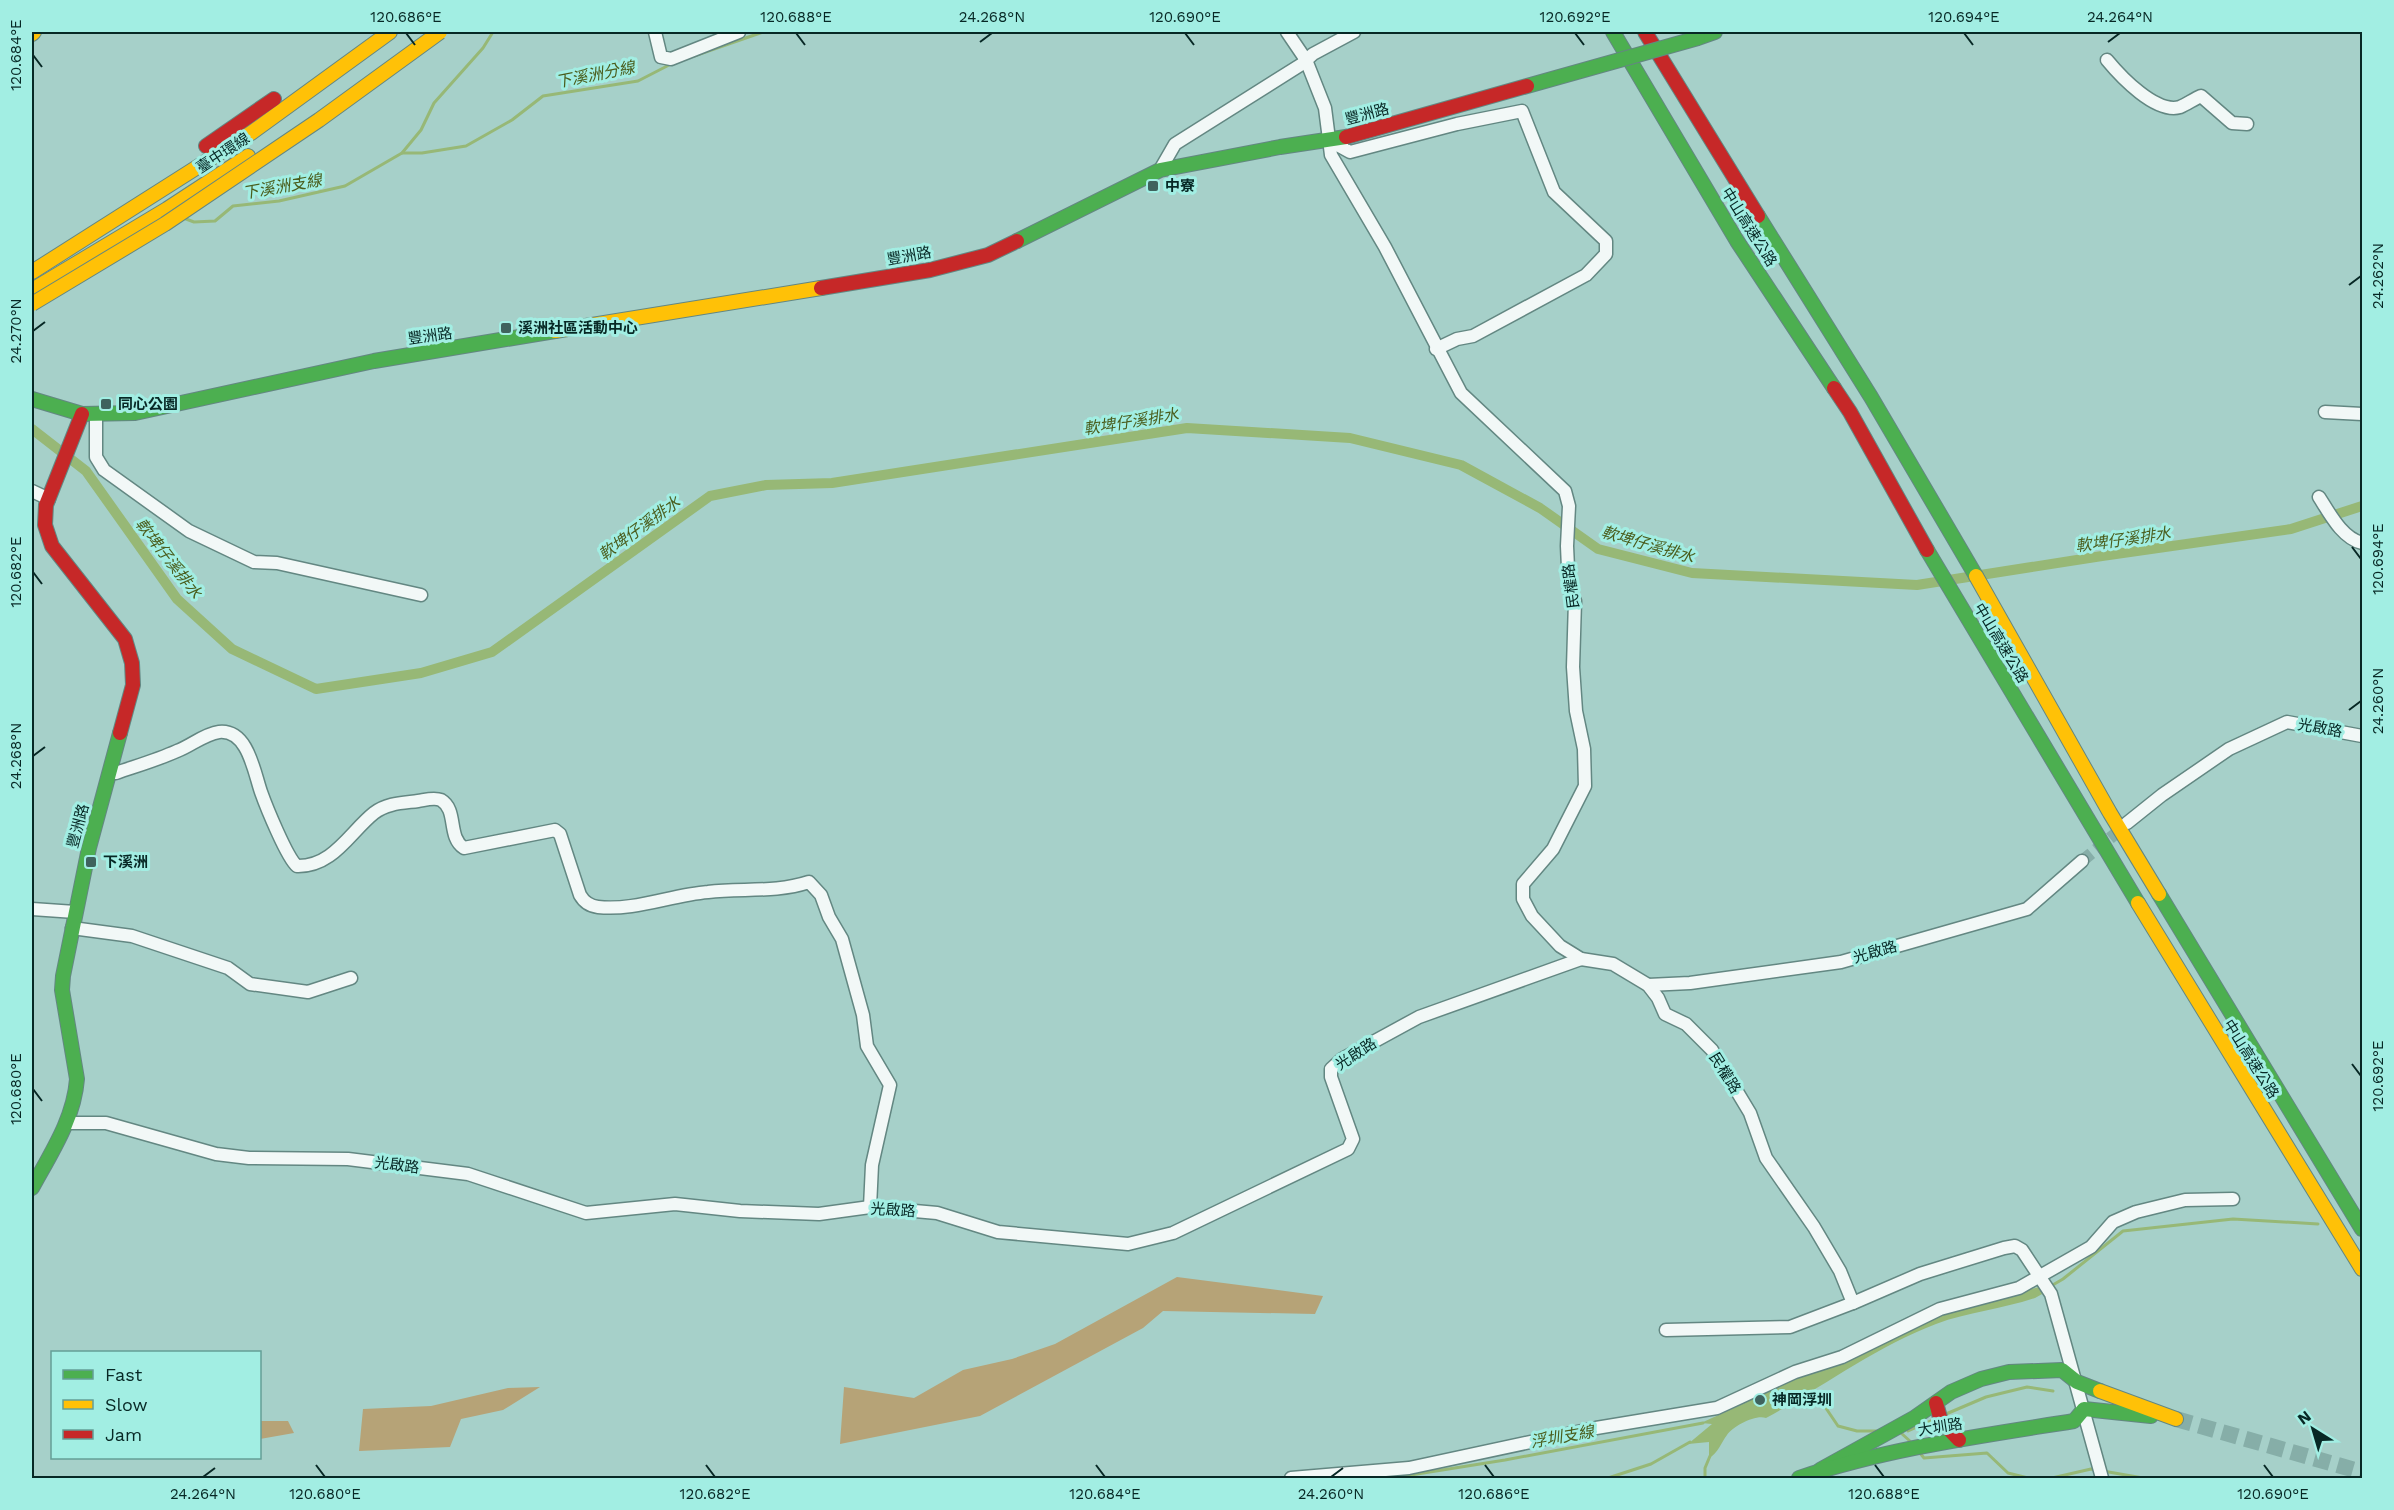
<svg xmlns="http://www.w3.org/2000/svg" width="2394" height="1510" font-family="'Work Sans','Noto Sans TC',sans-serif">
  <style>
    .forest { fill: #b6a377 }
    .water { fill: #97b876 }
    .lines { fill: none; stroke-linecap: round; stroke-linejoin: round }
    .stream { stroke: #97b876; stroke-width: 3 }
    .canal { stroke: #97b876; stroke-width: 10 }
    .street-tunnel { stroke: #86aea8; stroke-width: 12; stroke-dasharray: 12 6; stroke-linecap: butt }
    .secondary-tunnel { stroke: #86aea8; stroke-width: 16; stroke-dasharray: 16 8; stroke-linecap: butt }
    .street-casing { stroke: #638782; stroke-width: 15 }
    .fast-casing { stroke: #638782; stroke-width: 16 }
    .slow-casing { stroke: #638782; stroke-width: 16 }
    .jam-casing { stroke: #638782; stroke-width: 16 }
    .street { stroke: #f2f8f7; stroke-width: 12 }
    .fast { stroke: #4caf50; stroke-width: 14 }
    .slow { stroke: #ffc107; stroke-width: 14 }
    .jam { stroke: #c62828; stroke-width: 14 }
    .fast-bridge-casing { stroke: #638782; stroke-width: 16; stroke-linecap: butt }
    .slow-bridge-casing { stroke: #638782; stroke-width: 16; stroke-linecap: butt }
    .jam-bridge-casing { stroke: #638782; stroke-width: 16; stroke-linecap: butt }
    .fast-bridge { stroke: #4caf50; stroke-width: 14 }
    .slow-bridge { stroke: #ffc107; stroke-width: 14 }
    .jam-bridge { stroke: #c62828; stroke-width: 14 }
    .ticks { fill: none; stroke: #072825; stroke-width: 2 }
    .poi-dot { fill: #3f635e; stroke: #a2eee3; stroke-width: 2 }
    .labels { text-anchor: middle; stroke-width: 6; stroke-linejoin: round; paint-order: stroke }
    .street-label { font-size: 15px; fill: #072825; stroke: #a2eee3 }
    .poi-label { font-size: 15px; font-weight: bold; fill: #072825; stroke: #a2eee3; text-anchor: start }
    .water-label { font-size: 16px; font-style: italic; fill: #4a5d1d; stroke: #a2eee3 }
    .neatline { fill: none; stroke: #072825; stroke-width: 2 }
    .ticks-label { font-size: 15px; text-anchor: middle; fill: #072825 }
  </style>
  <rect width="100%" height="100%" fill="#a6d0c9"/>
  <g class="forest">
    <polygon points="1177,1277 1323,1296 1315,1314 1163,1311 1143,1328 980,1416 840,1444 844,1387 914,1398 963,1370 1012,1359 1055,1344"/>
    <polygon points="540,1387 503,1410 461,1419 450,1447 359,1451 363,1409 431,1406 508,1388"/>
    <polygon points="260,1421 288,1421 294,1433 260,1439"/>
  </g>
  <path class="water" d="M2042,1286L2044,1293L2035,1298C2003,1309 1968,1312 1936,1324C1875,1347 1823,1387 1766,1418C1756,1414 1733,1426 1727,1435C1721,1443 1718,1453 1709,1458V1442L1688,1444L1712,1424L1701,1423L1736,1407L1938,1310L2011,1295Z"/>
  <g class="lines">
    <g class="stream">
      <polyline points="694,56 763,32"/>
      <polyline points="402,153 422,153 466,146 512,120 543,96 638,81 671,64"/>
      <polyline points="186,219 194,222 215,221 233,206 279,201 345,186 402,153 421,130 434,103 483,48 493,32"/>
      <polyline points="2051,1286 2063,1279 2123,1231 2233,1219 2318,1224"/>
      <polyline points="1813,1389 1838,1426 1857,1431 1876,1431"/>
      <polyline points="1946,1414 1986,1397 2027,1387 2053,1391"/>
      <polyline points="1908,1431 1935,1419"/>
      <polyline points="1901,1433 1911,1442"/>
      <polyline points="1919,1452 1924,1458 1987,1453 2008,1473 2028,1478"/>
      <polyline points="2103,1471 2143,1478"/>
      <polyline points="1392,1478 1505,1460 1703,1423"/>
      <polyline points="1608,1478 1651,1464 1690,1442"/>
      <polyline points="1705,1478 1705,1468 1710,1456"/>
      <polyline points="2052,1478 2091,1469 2097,1470"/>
    </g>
    <polyline class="canal" points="32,429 86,471 177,599 232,649 316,689 421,673 492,652 710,496 766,485 832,483 1187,428 1350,438 1461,465 1540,508 1598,549 1692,573 1917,585 2102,556 2291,529 2362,506"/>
    <polyline class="street-tunnel" points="2082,861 2125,826"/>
    <polyline class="secondary-tunnel" points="2176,1419 2362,1472"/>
    <g class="street-casing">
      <g id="street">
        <polyline points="655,32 661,57 671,59 739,32"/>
        <polyline points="1287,32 1306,60 1325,108 1331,155 1385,247 1461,393 1565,491 1569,506 1567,546 1569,590 1575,601 1573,667 1576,711 1584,749 1585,786 1553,849 1523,884 1523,899 1532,916 1560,946 1581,959 1613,964 1648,985 1658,998 1665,1014 1686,1024 1712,1050 1750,1113 1766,1158 1814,1227 1840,1271 1853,1303 1920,1274 2004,1248 2015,1246 2022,1250 2051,1294 2102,1478"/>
        <path d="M2107,60C2121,77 2156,114 2180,107C2187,104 2194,99 2201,96L2232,123L2247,124"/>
        <polyline points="1330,141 1350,152 1457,124 1522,111 1554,192 1606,241 1606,254 1586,275 1473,336 1457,339 1436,349"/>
        <polyline points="1160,170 1175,144 1302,64 1313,54 1354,32"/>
        <polyline points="2325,412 2362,414"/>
        <polyline points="96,414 96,457 104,470 189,531 254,562 277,563 421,595"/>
        <polyline points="32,491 49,499"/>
        <path d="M2319,497C2330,514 2342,538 2362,543"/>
        <path d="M110,772L116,773C136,766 157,760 177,751C191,746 204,734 219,732C248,729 254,772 261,792C266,806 287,858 297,866C333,867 350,832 374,813C387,803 403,803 418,801C425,800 434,797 441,800C458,810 447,837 464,848L555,830L560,834L580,895C584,902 589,906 598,907C635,911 671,895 708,892C743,888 775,893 809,882L821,895L829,917L842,939L863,1015L867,1046L890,1085L872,1165L870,1207"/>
        <polyline points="2127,823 2162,795 2229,749 2287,722 2362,736"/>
        <polyline points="32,909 75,912"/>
        <polyline points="72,928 132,936 228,968 250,984 308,992 351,978"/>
        <polyline points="1648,985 1690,983 1841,962 2027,909 2082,861"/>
        <polyline points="67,1123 106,1123 216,1154 249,1158 348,1159 468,1174 586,1213 675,1204 740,1211 819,1214 870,1207 937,1213 998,1232 1128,1244 1173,1233 1348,1149 1353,1139 1331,1077 1331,1069 1342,1059 1419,1017 1581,959"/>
        <polyline points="1666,1330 1790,1327 1853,1303"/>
        <polyline points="1291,1478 1409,1468 1596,1428 1717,1408 1795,1372 1842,1357 1940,1309 2019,1288 2091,1247 2113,1222 2136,1212 2185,1200 2233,1199"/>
      </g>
    </g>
    <g class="fast-casing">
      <g id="fast">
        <polyline points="1613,32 1737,241 1834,388"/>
        <polyline points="1698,38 1715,32"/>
        <polyline points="1758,216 1871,397 1976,576"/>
        <polyline points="1017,241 1160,170 1280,147 1346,137"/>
        <polyline points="32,399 82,414 135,413 374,361 555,331"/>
        <polyline points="1927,550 2138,903"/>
        <polyline points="2159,894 2362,1229"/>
        <path d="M32,1188C51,1153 74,1119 77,1079L62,990L63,976L89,848L120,733"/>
        <polyline points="1820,1470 1914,1418 1951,1392 1981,1379 2009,1372 2062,1370 2077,1382 2100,1391"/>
        <path d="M1799,1478C1889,1448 1981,1436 2074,1421L2084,1409L2151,1416"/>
      </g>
    </g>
    <g class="slow-casing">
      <g id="slow">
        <polyline points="32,34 34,32"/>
        <polyline points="32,272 251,133 390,32"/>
        <polyline points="32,290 167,209 248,156"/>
        <polyline points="555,331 821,288"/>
        <polyline points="1976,576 2110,813 2159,894"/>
        <polyline points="2138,903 2362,1269"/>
        <polyline points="2100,1391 2176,1419"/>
      </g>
    </g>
    <g class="jam-casing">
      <g id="jam">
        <polyline points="1645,32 1758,216"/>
        <polyline points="206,146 274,99"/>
        <polyline points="821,288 930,270 988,255 1017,241"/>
        <polyline points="1834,388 1850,412 1927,550"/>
        <polyline points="82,414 46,505 45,525 52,546 125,639 132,663 133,685 120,733"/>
        <polyline points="1936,1403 1941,1421 1959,1440"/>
      </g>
    </g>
    <use href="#street" class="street"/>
    <use href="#fast" class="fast"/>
    <use href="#slow" class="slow"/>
    <use href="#jam" class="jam"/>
    <g class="fast-bridge-casing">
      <polyline id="fast-bridge" points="1527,86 1698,38"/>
    </g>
    <g class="slow-bridge-casing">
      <polyline id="slow-bridge" points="32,304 165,224 319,120 440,32"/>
    </g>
    <g class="jam-bridge-casing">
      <polyline id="jam-bridge" points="1346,137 1527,86"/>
    </g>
    <use href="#fast-bridge" class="fast-bridge"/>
    <use href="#slow-bridge" class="slow-bridge"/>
    <use href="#jam-bridge" class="jam-bridge"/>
  </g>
  <path class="ticks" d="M406,33L415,45M796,33L805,45M1185,33L1194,45M1575,33L1584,45M1964,33L1973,45M980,42L992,33M2108,42L2120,33M33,55L42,67M2349,285L2361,276M33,331L45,322M2352,547L2361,559M33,572L42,584M2349,710L2361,701M33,756L45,747M2352,1064L2361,1076M33,1089L42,1101M316,1465L325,1477M706,1465L715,1477M1096,1465L1105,1477M1485,1465L1494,1477M1875,1465L1884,1477M2264,1465L2273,1477M203,1477L215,1468M1331,1477L1343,1468"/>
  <g class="poi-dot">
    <rect x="1147" y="180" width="12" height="12" rx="3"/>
    <rect x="500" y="322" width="12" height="12" rx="3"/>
    <rect x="100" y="398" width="12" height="12" rx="3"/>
    <rect x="85" y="856" width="12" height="12" rx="3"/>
    <circle cx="1760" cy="1400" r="6"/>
  </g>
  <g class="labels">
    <g class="street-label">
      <text transform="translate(1367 114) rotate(-15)" y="5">豐洲路</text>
      <text transform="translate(223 153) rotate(-33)" y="5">臺中環線</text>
      <text transform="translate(1749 227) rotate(58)" y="5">中山高速公路</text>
      <text transform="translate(909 256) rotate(-10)" y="5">豐洲路</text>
      <text transform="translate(430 336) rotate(-8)" y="5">豐洲路</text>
      <text transform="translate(1571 586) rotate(-97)" y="5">民權路</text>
      <text transform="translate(2001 643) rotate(59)" y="5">中山高速公路</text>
      <text transform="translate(2320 728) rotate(10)" y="5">光啟路</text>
      <text transform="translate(78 826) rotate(-75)" y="5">豐洲路</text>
      <text transform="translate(1875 952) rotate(-16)" y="5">光啟路</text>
      <text transform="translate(1356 1054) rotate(-33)" y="5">光啟路</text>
      <text transform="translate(2251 1059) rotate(58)" y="5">中山高速公路</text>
      <text transform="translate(1725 1073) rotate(58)" y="5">民權路</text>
      <text transform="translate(397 1165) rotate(7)" y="5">光啟路</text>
      <text transform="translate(893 1210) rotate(3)" y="5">光啟路</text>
      <text transform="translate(1940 1427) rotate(-9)" y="5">大圳路</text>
    </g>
    <g class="poi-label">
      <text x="1165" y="191">中寮</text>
      <text x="518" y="333">溪洲社區活動中心</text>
      <text x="118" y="409">同心公園</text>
      <text x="103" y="867">下溪洲</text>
      <text x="1772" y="1405">神岡浮圳</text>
    </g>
    <g class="water-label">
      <text transform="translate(595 74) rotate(-11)" y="6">下溪洲分線</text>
      <text transform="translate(282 186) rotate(-10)" y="6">下溪洲支線</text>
      <text transform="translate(1131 421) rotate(-9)" y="6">軟埤仔溪排水</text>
      <text transform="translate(639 528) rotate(-36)" y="6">軟埤仔溪排水</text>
      <text transform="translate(2123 539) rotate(-8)" y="6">軟埤仔溪排水</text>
      <text transform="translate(1648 544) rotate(16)" y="6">軟埤仔溪排水</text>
      <text transform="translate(169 558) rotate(52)" y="6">軟埤仔溪排水</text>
      <text transform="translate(1562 1436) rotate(-10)" y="6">浮圳支線</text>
    </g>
  </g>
  <rect width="2394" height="1510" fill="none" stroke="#a2eee3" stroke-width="66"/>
  <rect x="51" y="1351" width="210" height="108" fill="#a2eee3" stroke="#649f97" stroke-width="1.5"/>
  <rect x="63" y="1370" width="30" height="9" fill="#4caf50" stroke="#649f97" stroke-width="1.5"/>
  <text x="105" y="1381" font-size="18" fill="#072825">Fast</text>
  <rect x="63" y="1400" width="30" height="9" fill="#ffc107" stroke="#649f97" stroke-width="1.5"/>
  <text x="105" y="1411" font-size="18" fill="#072825">Slow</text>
  <rect x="63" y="1430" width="30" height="9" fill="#c62828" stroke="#649f97" stroke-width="1.5"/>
  <text x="105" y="1441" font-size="18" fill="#072825">Jam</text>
  <g transform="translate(2313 1429) rotate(323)" stroke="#a2eee3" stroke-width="4.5" paint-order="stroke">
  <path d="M0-4.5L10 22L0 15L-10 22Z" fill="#072825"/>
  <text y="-9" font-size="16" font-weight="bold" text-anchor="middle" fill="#072825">N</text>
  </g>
  <rect x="33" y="33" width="2328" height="1444" class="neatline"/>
  <g class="ticks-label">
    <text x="406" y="22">120.686°E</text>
    <text x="796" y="22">120.688°E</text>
    <text x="992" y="22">24.268°N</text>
    <text x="1185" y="22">120.690°E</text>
    <text x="1575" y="22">120.692°E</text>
    <text x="1964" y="22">120.694°E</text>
    <text x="2120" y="22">24.264°N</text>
    <text transform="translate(16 55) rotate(-90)" y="5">120.684°E</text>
    <text transform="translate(2378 276) rotate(-90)" y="5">24.262°N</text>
    <text transform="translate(16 331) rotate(-90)" y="5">24.270°N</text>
    <text transform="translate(2378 559) rotate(-90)" y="5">120.694°E</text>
    <text transform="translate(16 572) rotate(-90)" y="5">120.682°E</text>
    <text transform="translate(2378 701) rotate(-90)" y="5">24.260°N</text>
    <text transform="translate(16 756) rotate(-90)" y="5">24.268°N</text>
    <text transform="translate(2378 1076) rotate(-90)" y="5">120.692°E</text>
    <text transform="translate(16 1089) rotate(-90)" y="5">120.680°E</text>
    <text x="203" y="1499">24.264°N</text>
    <text x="325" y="1499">120.680°E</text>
    <text x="715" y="1499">120.682°E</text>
    <text x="1105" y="1499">120.684°E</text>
    <text x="1331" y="1499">24.260°N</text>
    <text x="1494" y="1499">120.686°E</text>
    <text x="1884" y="1499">120.688°E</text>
    <text x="2273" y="1499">120.690°E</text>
  </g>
</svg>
